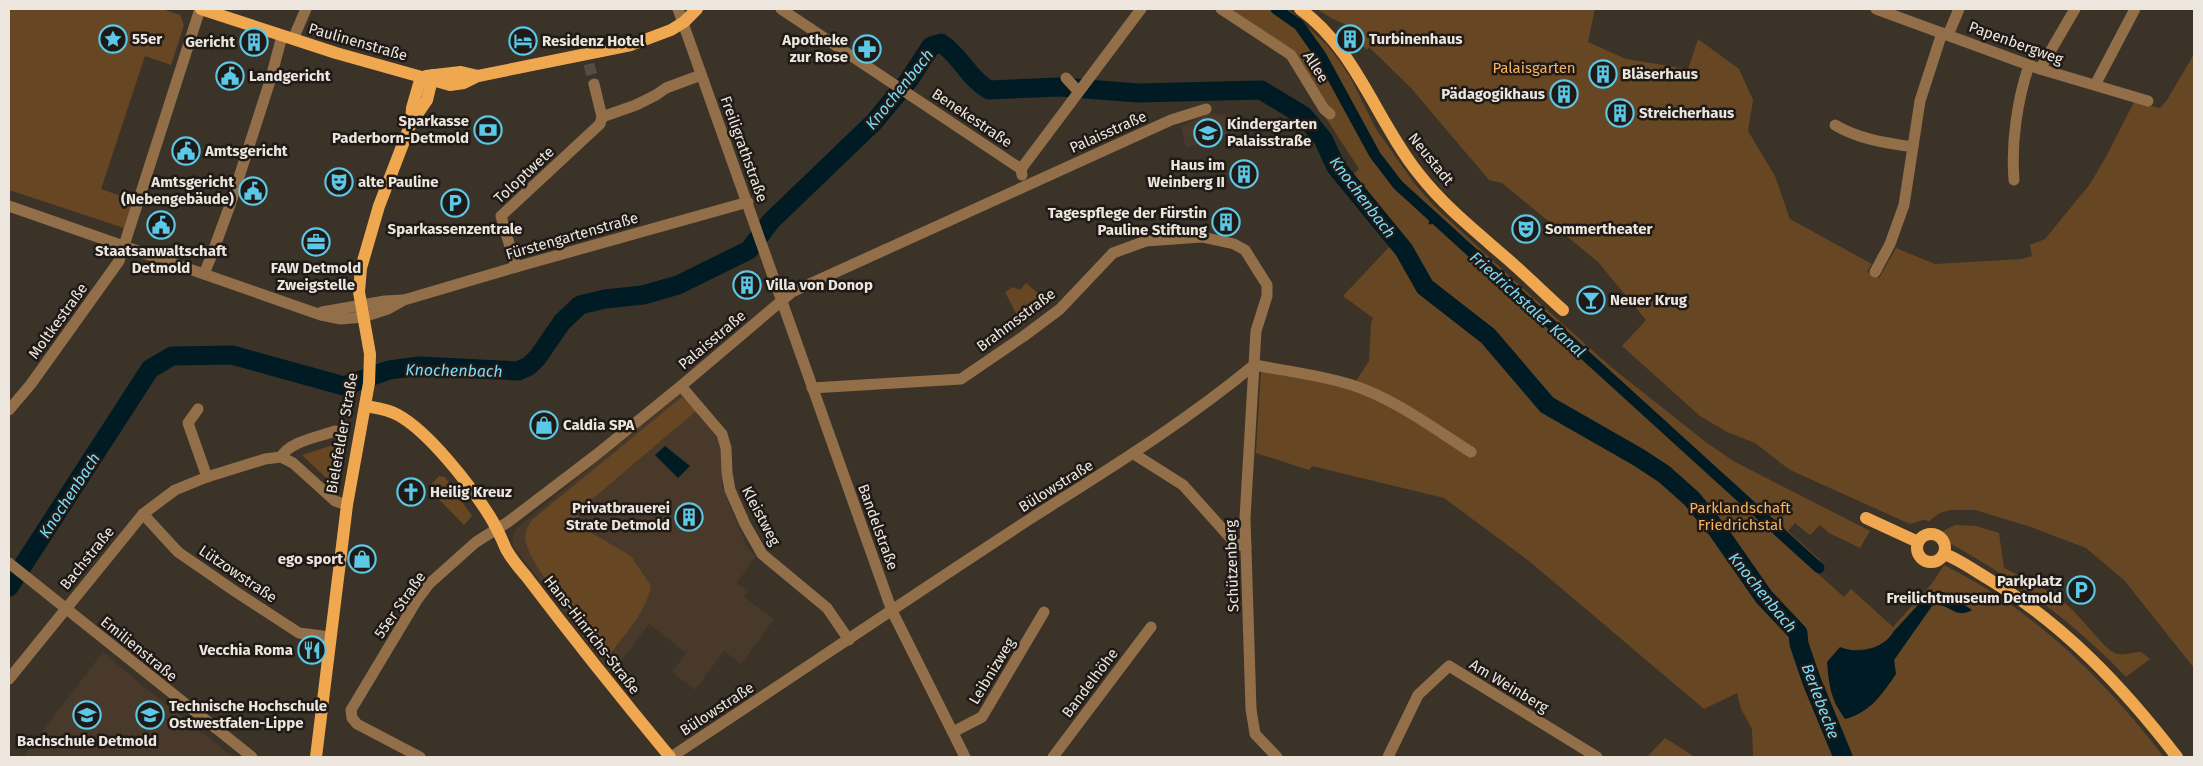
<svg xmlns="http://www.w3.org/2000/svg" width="2203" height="766" font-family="'Fira Sans',sans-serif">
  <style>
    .built { fill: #48392a }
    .green { fill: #674723; fill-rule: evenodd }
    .water { fill: #001b23 }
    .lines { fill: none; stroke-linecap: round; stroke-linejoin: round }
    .stream { stroke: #001b23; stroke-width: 3 }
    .canal { stroke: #001b23; stroke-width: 11 }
    .river { stroke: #001b23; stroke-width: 19 }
    .minor-tunnel { stroke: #564d43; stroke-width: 11; stroke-dasharray: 11 5.5; stroke-linecap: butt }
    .minor { stroke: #926f48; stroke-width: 11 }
    .major { stroke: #f0a850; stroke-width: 12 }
    .labels { text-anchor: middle; stroke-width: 5; stroke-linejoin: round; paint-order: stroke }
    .poi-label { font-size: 15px; font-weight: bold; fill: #ece6df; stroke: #1f1a16; text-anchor: start }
    .street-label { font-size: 15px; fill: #ece6df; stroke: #1f1a16 }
    .park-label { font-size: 15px; fill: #f8b261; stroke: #1f1a16 }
    .water-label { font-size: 16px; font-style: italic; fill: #79dcfa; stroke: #1f1a16 }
  </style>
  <rect width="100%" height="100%" fill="#3b3228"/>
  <g class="built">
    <polygon points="1209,113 1236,116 1247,121 1250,127 1186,148 1181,127"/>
    <polygon points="681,393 721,440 724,451 722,486 748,549 756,556 737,583 748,591 744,597 774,619 741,664 724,651 695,690 672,672 686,653 649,624 611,674 514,547 512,543 514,532 517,528"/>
    <polygon points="103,652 142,685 233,757 23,757"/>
  </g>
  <g class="green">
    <polygon points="9,9 162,9 180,15 184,25 171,65 145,56 101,189 133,200 124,228 9,190"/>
    <path d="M1224,9H1287L1293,13L1327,45L1338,59L1350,77L1376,129L1414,183L1434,206L1516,282L1611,367L1707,443L1735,462L1870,531L1860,548L1829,533L1820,525L1810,535L1795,523L1788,531L1820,560L1818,563L1822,567L1817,573L1844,597L1851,589L1893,627L1933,582L1944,565C2037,612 2101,676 2164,757H1753L1752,729L1741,709L1737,693L1704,709L1529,561L1444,498L1312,466L1309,470L1256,453L1261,369L1354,384L1369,361L1371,324L1373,318L1343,296L1392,244L1383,236L1342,184L1359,169L1322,112L1290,56ZM1943,592L1971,611C1954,619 1952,604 1934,604L1894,660L1896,674C1881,695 1872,711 1846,719L1835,704L1830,688L1847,650C1867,650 1884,648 1894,631Z"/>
    <polygon points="1317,9 1595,9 1588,42 1626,59 1688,69 1698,39 1739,69 1753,100 1748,131 1775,176 1790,219 1872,264 1867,272 1879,278 1896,248 1935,264 2022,259 2032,256 2030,245 2045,239 2090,184 2107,155 2134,102 2160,108 2167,100 2194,54 2194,668 2124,580 2086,548 2031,527 1975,510 1950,510 1940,513 1929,521 1923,520 1910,524 1790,470 1755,443 1727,432 1700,416 1622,346 1646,320 1598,262 1502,183 1489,180 1411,88 1369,47 1367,50 1362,46 1363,32 1331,18"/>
    <polygon points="1026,283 1047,301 1022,325 1005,292 1013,287 1020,290"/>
    <path d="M682,397L696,411L577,512L583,528L631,556L651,586C646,613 623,636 607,658C589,634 527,565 525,538C525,532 528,526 532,520Z"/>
    <polygon points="344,433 338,489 302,455 339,443 338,437"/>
    <polygon points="439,476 445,477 472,516 464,525 428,488"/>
    <path d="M1955,525L1976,526L1999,533L2004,568C2026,579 2048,589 2067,605C2080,615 2105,650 2115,653C2125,657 2132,651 2141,652L2150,659L2126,677C2074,622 2013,578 1946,541L1943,531Z"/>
    <polygon points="1665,738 1692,755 1692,757 1647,757"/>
  </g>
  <g class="water">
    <polygon points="665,446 690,466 678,478 655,455"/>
    <path d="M1930,592H1943L1972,610C1954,619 1951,604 1933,604L1894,660L1896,674C1881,695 1872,711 1845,719C1831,699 1829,686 1827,662L1840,647C1859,655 1884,649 1894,631Z"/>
  </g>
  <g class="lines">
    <polyline class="stream" points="1430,223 1434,220"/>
    <polyline class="canal" points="1276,9 1299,25 1321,56 1375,155 1398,185 1819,568"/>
    <path class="river" d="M9,587L150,369L172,356L232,355L344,386L389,370L419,366L518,371L529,366L538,357L562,322L580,305L605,299L643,295L678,285L749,250L771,221L874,122L909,80L931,46L941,43C960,55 969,79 989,90L1060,87L1138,93L1261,90L1304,116L1323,139L1336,167L1404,250L1425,287L1488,336L1547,405L1638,457L1664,474L1692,499L1718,531L1764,597L1798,633L1799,644L1812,682L1843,757"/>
    <polyline class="minor-tunnel" points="589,64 594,84"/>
    <g class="minor">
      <polyline points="678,9 892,611 965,757"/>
      <polyline points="781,9 1021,169"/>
      <polyline points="1221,9 1291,55 1324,109 1330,114"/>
      <polyline points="1876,9 2040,69 2148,101"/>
      <polyline points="1948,35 1959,9"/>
      <polyline points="293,39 306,9"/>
      <polyline points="2040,69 2075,9"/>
      <polyline points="1066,78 1078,91"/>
      <polyline points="2095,85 2135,9"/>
      <polyline points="602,117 636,105 656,95 666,88 701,75"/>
      <path d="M1835,125C1858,139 1886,143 1913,147"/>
      <polyline points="1022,175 1021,169 1141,9"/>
      <path d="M2014,180C2011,143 2017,101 2029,65"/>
      <polyline points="9,206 321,315 341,319 363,317 388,309 404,300 516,267 748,202"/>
      <polyline points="516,267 501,216 600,124 602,117 594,84"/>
      <polyline points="1875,272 1890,244 1904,205 1920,101 1942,33"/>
      <polyline points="204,274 211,257 230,205 270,81 282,36"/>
      <polyline points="322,312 385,301 402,300"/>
      <path d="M1254,365C1286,371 1321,375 1352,385C1395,399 1433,428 1471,452"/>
      <polyline points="681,386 722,434 726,448 727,473 730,490 745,524 762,554 827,608 849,640"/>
      <polyline points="812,388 961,379 1024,336 1060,309 1113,253 1146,241 1202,237 1234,244 1245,250 1267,285 1267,296 1256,331 1245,518 1251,709 1255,734 1277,757"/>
      <polyline points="198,409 188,423 207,477"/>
      <polyline points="9,410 31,384 119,261 200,9"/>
      <polyline points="1134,454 1183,485 1235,543 1246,547"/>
      <path d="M281,457C290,441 319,437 335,431"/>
      <polyline points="143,514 178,552 236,592 299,633 330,637"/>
      <polyline points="9,563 252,757"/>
      <polyline points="9,679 143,514 175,490 207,477 265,459 281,457 293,463 335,501 347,505"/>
      <polyline points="953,732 982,717 1044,612"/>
      <polyline points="420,757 357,724 352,718 351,710 417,600 429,584 476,542 508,522 596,455 681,386 792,292 1171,120 1206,109"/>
      <path d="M671,757C791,678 910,597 1030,519C1107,470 1184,423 1254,365"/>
      <polyline points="1053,757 1151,627"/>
      <polyline points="1388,757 1418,695 1449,666 1597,757"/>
    </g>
    <g class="major">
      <polyline points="201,9 336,53 450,85 464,83 478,76 631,45 671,30 684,22 697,9"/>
      <path d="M1300,9C1356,49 1377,122 1419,174C1443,205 1474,230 1504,256C1524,273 1543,292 1563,310"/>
      <polyline points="426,76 461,72 478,76"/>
      <polyline points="411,123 412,108 421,77"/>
      <path d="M365,406C376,408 388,409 398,415C429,432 470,485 489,515C496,526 501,537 506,549C511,558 519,568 526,576C573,638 621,698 670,757"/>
      <polyline points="1866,518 1918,542"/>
      <circle cx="1931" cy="548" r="14"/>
      <path d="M1944,554C1959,559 1973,570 1987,578C2064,624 2123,687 2177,757"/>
      <polyline points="316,757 347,505 369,383 370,354 359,292 361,268 379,206 411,123 427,100 433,75"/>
    </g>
  </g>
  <defs>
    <g id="sight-ring" transform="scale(1.4375)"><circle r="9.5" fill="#1f1a16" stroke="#5bc8e7" stroke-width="1.5"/><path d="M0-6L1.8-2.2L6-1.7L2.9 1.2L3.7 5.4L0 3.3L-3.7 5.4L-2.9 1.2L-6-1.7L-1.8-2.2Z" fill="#5bc8e7"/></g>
    <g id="building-ring" transform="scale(1.4375)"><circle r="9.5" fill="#1f1a16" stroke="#5bc8e7" stroke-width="1.5"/><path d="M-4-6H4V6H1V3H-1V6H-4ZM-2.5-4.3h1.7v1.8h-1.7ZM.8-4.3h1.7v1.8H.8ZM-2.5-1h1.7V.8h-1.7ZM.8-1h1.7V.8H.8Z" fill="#5bc8e7"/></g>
    <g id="hotel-ring" transform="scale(1.4375)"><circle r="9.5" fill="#1f1a16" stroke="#5bc8e7" stroke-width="1.5"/><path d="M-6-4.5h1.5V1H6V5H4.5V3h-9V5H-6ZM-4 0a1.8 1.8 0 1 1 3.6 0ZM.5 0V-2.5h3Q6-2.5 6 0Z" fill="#5bc8e7"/></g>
    <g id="pharmacy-ring" transform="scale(1.4375)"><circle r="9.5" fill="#1f1a16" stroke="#5bc8e7" stroke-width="1.5"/><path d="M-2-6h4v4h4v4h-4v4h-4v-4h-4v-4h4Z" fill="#5bc8e7"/></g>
    <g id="civic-ring" transform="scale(1.4375)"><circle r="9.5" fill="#1f1a16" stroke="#5bc8e7" stroke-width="1.5"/><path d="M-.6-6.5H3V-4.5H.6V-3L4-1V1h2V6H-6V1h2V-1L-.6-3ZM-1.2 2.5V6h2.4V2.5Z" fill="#5bc8e7"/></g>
    <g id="bank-ring" transform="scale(1.4375)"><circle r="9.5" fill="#1f1a16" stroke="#5bc8e7" stroke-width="1.5"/><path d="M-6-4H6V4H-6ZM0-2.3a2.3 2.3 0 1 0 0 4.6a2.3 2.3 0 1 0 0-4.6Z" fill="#5bc8e7"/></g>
    <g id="school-ring" transform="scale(1.4375)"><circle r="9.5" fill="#1f1a16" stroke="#5bc8e7" stroke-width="1.5"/><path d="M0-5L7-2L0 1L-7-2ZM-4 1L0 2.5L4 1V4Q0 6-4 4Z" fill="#5bc8e7"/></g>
    <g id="theatre-ring" transform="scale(1.4375)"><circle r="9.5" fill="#1f1a16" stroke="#5bc8e7" stroke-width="1.5"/><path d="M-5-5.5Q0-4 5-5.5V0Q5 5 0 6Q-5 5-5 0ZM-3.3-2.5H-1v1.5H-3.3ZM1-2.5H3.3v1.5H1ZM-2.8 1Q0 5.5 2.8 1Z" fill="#5bc8e7"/></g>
    <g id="parking-ring" transform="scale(1.4375)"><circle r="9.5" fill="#1f1a16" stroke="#5bc8e7" stroke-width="1.5"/><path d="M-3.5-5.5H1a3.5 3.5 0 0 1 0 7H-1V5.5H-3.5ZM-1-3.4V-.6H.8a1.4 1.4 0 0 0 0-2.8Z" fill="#5bc8e7"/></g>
    <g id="office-ring" transform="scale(1.4375)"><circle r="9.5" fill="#1f1a16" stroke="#5bc8e7" stroke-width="1.5"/><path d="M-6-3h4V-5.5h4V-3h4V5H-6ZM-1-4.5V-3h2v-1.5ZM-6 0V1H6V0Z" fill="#5bc8e7"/></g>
    <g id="bar-ring" transform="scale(1.4375)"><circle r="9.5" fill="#1f1a16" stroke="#5bc8e7" stroke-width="1.5"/><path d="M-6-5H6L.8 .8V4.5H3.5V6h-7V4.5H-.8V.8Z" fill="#5bc8e7"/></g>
    <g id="shop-ring" transform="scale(1.4375)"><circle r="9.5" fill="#1f1a16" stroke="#5bc8e7" stroke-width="1.5"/><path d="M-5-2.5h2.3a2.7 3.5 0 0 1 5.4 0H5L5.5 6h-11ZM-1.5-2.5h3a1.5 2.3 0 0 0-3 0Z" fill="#5bc8e7"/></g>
    <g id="church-ring" transform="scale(1.4375)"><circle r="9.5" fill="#1f1a16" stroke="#5bc8e7" stroke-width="1.5"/><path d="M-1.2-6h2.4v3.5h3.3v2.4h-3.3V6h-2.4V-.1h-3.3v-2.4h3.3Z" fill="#5bc8e7"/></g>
    <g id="restaurant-ring" transform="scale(1.4375)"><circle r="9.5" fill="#1f1a16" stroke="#5bc8e7" stroke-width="1.5"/><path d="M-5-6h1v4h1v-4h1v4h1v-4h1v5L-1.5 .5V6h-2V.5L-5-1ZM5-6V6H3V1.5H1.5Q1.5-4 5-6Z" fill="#5bc8e7"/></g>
    <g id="university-ring" transform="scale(1.4375)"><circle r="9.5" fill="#1f1a16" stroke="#5bc8e7" stroke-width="1.5"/><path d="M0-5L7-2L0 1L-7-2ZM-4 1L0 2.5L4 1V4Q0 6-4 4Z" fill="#5bc8e7"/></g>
  </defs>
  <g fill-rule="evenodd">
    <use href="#sight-ring" x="113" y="39"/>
    <use href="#building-ring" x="1350" y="39"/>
    <use href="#hotel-ring" x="523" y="41"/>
    <use href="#building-ring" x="254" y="42"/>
    <use href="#pharmacy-ring" x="867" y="49"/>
    <use href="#building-ring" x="1603" y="74"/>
    <use href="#civic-ring" x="230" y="76"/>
    <use href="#building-ring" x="1564" y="94"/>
    <use href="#building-ring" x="1620" y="113"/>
    <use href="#bank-ring" x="488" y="130"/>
    <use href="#school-ring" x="1208" y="133"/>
    <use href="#civic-ring" x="186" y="151"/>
    <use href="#building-ring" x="1244" y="174"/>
    <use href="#theatre-ring" x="339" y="182"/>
    <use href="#civic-ring" x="253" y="191"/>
    <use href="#parking-ring" x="455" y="203"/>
    <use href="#building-ring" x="1226" y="222"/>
    <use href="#civic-ring" x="161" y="225"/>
    <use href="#theatre-ring" x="1526" y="229"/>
    <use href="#office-ring" x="316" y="242"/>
    <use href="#building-ring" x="747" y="285"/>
    <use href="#bar-ring" x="1591" y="300"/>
    <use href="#shop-ring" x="544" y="425"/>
    <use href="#church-ring" x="411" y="492"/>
    <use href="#building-ring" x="689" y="517"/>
    <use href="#shop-ring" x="362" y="559"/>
    <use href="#parking-ring" x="2081" y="590"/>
    <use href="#restaurant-ring" x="312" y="650"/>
    <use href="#school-ring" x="87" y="715"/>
    <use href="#university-ring" x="150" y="715"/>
  </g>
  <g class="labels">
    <g class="poi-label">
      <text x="132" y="44">55er</text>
      <text x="1369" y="44">Turbinenhaus</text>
      <text x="848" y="45" text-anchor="end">Apotheke<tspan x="848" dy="17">zur Rose</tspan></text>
      <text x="542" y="46">Residenz Hotel</text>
      <text x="235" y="47" text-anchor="end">Gericht</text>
      <text x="1622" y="79">Bläserhaus</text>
      <text x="249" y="81">Landgericht</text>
      <text x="1545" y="99" text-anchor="end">Pädagogikhaus</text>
      <text x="1639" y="118">Streicherhaus</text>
      <text x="469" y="126" text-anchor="end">Sparkasse<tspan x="469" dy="17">Paderborn-Detmold</tspan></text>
      <text x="1227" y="129">Kindergarten<tspan x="1227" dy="17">Palaisstraße</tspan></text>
      <text x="205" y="156">Amtsgericht</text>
      <text x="1225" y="170" text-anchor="end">Haus im<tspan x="1225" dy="17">Weinberg II</tspan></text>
      <text x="234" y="187" text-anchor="end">Amtsgericht<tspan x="234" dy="17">(Nebengebäude)</tspan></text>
      <text x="358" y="187">alte Pauline</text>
      <text x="1207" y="218" text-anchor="end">Tagespflege der Fürstin<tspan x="1207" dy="17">Pauline Stiftung</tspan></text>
      <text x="455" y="234" text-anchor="middle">Sparkassenzentrale</text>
      <text x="1545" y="234">Sommertheater</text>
      <text x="161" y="256" text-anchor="middle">Staatsanwaltschaft<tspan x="161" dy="17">Detmold</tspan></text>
      <text x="316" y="273" text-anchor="middle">FAW Detmold<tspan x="316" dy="17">Zweigstelle</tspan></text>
      <text x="766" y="290">Villa von Donop</text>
      <text x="1610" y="305">Neuer Krug</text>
      <text x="563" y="430">Caldia SPA</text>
      <text x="430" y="497">Heilig Kreuz</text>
      <text x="670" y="513" text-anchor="end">Privatbrauerei<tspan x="670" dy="17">Strate Detmold</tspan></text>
      <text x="343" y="564" text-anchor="end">ego sport</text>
      <text x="2062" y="586" text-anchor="end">Parkplatz<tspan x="2062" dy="17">Freilichtmuseum Detmold</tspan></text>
      <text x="293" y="655" text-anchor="end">Vecchia Roma</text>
      <text x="169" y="711">Technische Hochschule<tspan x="169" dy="17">Ostwestfalen-Lippe</tspan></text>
      <text x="87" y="746" text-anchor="middle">Bachschule Detmold</text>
    </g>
    <g class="street-label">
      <text transform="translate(358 42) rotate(16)" y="5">Paulinenstraße</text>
      <text transform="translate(2016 43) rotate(20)" y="5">Papenbergweg</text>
      <text transform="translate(1316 67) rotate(58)" y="5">Allee</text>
      <text transform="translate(972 118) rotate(34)" y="5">Benekestraße</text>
      <text transform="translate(1108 132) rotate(-24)" y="5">Palaisstraße</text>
      <text transform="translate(744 149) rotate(70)" y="5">Freiligrathstraße</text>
      <text transform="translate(1431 159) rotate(51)" y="5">Neustadt</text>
      <text transform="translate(524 175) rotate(-43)" y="5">Toloptwete</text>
      <text transform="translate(572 236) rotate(-16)" y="5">Fürstengartenstraße</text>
      <text transform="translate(1016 320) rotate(-37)" y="5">Brahmsstraße</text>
      <text transform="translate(58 321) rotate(-54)" y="5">Moltkestraße</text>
      <text transform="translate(712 340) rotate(-40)" y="5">Palaisstraße</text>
      <text transform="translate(342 433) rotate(-80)" y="5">Bielefelder Straße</text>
      <text transform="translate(1056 486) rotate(-32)" y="5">Bülowstraße</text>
      <text transform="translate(761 516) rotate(62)" y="5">Kleistweg</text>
      <text transform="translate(878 527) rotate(70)" y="5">Bandelstraße</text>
      <text transform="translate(87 558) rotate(-51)" y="5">Bachstraße</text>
      <text transform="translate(1232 566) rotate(-92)" y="5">Schützenberg</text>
      <text transform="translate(238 574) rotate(34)" y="5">Lützowstraße</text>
      <text transform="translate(400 605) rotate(-55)" y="5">55er Straße</text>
      <text transform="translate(592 635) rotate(52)" y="5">Hans-Hinrichs-Straße</text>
      <text transform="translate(139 649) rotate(39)" y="5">Emilienstraße</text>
      <text transform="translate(992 671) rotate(-59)" y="5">Leibnizweg</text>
      <text transform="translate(1090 683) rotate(-53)" y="5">Bandelhöhe</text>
      <text transform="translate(1509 686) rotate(31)" y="5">Am Weinberg</text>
      <text transform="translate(717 709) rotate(-33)" y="5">Bülowstraße</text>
    </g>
    <g class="park-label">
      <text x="1534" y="73">Palaisgarten</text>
      <text x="1740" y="513">Parklandschaft<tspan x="1740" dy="17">Friedrichstal</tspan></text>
    </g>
    <g class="water-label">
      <text transform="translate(899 89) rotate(-51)" y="6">Knochenbach</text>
      <text transform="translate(1363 197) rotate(53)" y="6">Knochenbach</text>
      <text transform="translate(1528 304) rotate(42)" y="6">Friedrichstaler Kanal</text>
      <text transform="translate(454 370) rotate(1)" y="6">Knochenbach</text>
      <text transform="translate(69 495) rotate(-57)" y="6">Knochenbach</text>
      <text transform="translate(1763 592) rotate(51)" y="6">Knochenbach</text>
      <text transform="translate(1821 701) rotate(69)" y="6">Berlebecke</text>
    </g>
  </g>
  <rect width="2203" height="766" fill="none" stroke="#ece6df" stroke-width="20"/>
</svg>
